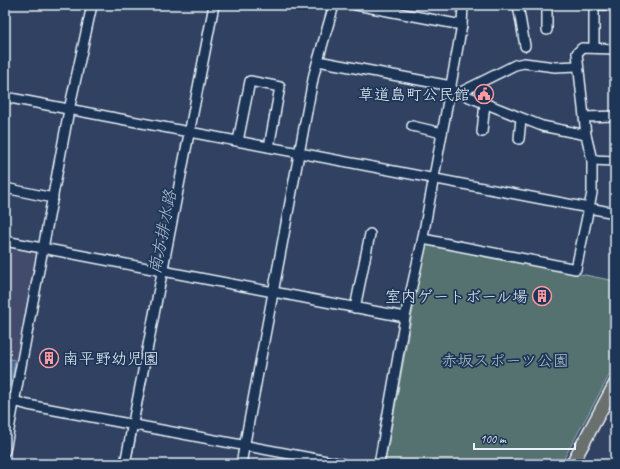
<svg xmlns="http://www.w3.org/2000/svg" width="620" height="469" font-family="Caveat,'Klee One',sans-serif">
  <style>
    .built { fill: #424c6c }
    .green { fill: #54716f; stroke: #9eb1b4 }
    .water { fill: #47678d; stroke: #879eb8 }
    .lines { fill: none; stroke-linecap: round; stroke-linejoin: round }
    .stream { stroke: #879eb8; stroke-width: 2 }
    .minor-casing { stroke: #e8f1f8; stroke-width: 12 }
    .major-casing { stroke: #e8f1f8; stroke-width: 15 }
    .minor { stroke: #1d3557; stroke-width: 9 }
    .major { stroke: #6a706d; stroke-width: 12 }
    .labels { text-anchor: middle; stroke-width: 3.5; stroke-linejoin: round; paint-order: stroke }
    .poi-label { font-size: 16px; fill: #e8f1f8; stroke: #1d3557; text-anchor: end }
    .park-label { font-size: 16px; fill: #b4c4c8; stroke: #1d3557 }
    .water-label { font-size: 17px; font-style: italic; fill: #b0c1d3; stroke: #1d3557 }
  </style>
  <rect width="100%" height="100%" fill="#314162"/>
  <filter id="ink" filterUnits="userSpaceOnUse"><feTurbulence type="fractalNoise" baseFrequency=".025" numOctaves="2"/><feDisplacementMap in="SourceGraphic" scale="8" xChannelSelector="R" yChannelSelector="G"/><feConvolveMatrix kernelMatrix="1 2 1 2 8 2 1 2 1" color-interpolation-filters="sRGB"/></filter>
  <g filter="url(#ink)">
    <polygon class="built" points="5,245 36,251 38,254 12,395 5,393"/>
    <polygon class="green" points="425,243 615,281 615,365 561,464 385,463"/>
    <polygon class="water" points="5,358 15,360 11,386 5,385"/>
    <g class="lines">
      <g class="stream">
        <polyline points="168,268 170,255"/>
        <polyline points="138,424 166,275"/>
        <polyline points="130,464 137,428"/>
      </g>
      <g class="minor-casing">
        <g id="minor">
          <polyline points="356,5 462,25"/>
          <polyline points="518,5 525,46"/>
          <polyline points="594,5 594,48"/>
          <polyline points="602,5 615,6"/>
          <polyline points="547,30 547,5"/>
          <polyline points="318,61 451,86"/>
          <polyline points="450,90 459,93 515,65 524,63 555,67 577,66"/>
          <polyline points="459,93 542,126 586,135"/>
          <polyline points="5,97 615,213"/>
          <polyline points="585,117 615,116"/>
          <polyline points="412,126 442,133"/>
          <polyline points="482,132 485,103"/>
          <polyline points="519,139 521,119"/>
          <polyline points="238,141 250,81 280,87 269,147"/>
          <polyline points="592,160 615,161"/>
          <polyline points="5,188 53,198"/>
          <polyline points="423,239 576,269 592,193 592,160 586,135 577,53 582,48 615,49"/>
          <polyline points="5,241 405,317"/>
          <polyline points="355,308 370,234"/>
          <polyline points="5,396 14,401 28,405 343,464"/>
          <polyline points="5,451 69,110 92,5"/>
          <polyline points="125,464 214,5"/>
          <polyline points="241,464 314,74 334,5"/>
          <polyline points="379,464 405,317 422,242 462,25 463,5"/>
        </g>
      </g>
      <g class="major-casing">
        <polyline id="major" points="572,464 615,384"/>
      </g>
      <use href="#minor" class="minor"/>
      <use href="#major" class="major"/>
    </g>
  </g>
  <defs>
    <g id="civic-ring" transform="scale(1)"><circle r="9.5" fill="#1d3557" stroke="#ff9aa2" stroke-width="1.5"/><path d="M-.6-6.5H3V-4.5H.6V-3L4-1V1h2V6H-6V1h2V-1L-.6-3ZM-1.2 2.5V6h2.4V2.5Z" fill="#ff9aa2"/></g>
    <g id="building-ring" transform="scale(1)"><circle r="9.5" fill="#1d3557" stroke="#ff9aa2" stroke-width="1.5"/><path d="M-4-6H4V6H1V3H-1V6H-4ZM-2.5-4.3h1.7v1.8h-1.7ZM.8-4.3h1.7v1.8H.8ZM-2.5-1h1.7V.8h-1.7ZM.8-1h1.7V.8H.8Z" fill="#ff9aa2"/></g>
  </defs>
  <g fill-rule="evenodd">
    <use href="#civic-ring" x="484" y="94"/>
    <use href="#building-ring" x="542" y="296"/>
    <use href="#building-ring" x="49" y="358"/>
  </g>
  <g class="labels">
    <g class="poi-label">
      <text x="470" y="100">草道島町公民館</text>
      <text x="528" y="302">室内ゲートボール場</text>
      <text x="63" y="364" text-anchor="start">南平野幼児園</text>
    </g>
    <g class="park-label">
      <text x="505" y="366">赤坂スポーツ公園</text>
    </g>
    <g class="water-label">
      <text transform="translate(162 232) rotate(-79)" y="6">南方排水路</text>
    </g>
  </g>
  <rect width="620" height="469" fill="none" stroke="#1d3557" stroke-width="20"/>
  <rect x="10" y="10" width="600" height="449" fill="none" stroke="#e8f1f8" stroke-width="1.5" filter="url(#ink)"/>
  <path d="M474 443v6h101v-6" fill="none" stroke="#e8f1f8" stroke-width="2"/>
  <text x="480" y="443" font-size="12" fill="#e8f1f8" stroke="#1d3557" stroke-width="3" paint-order="stroke">100 m</text>
</svg>
